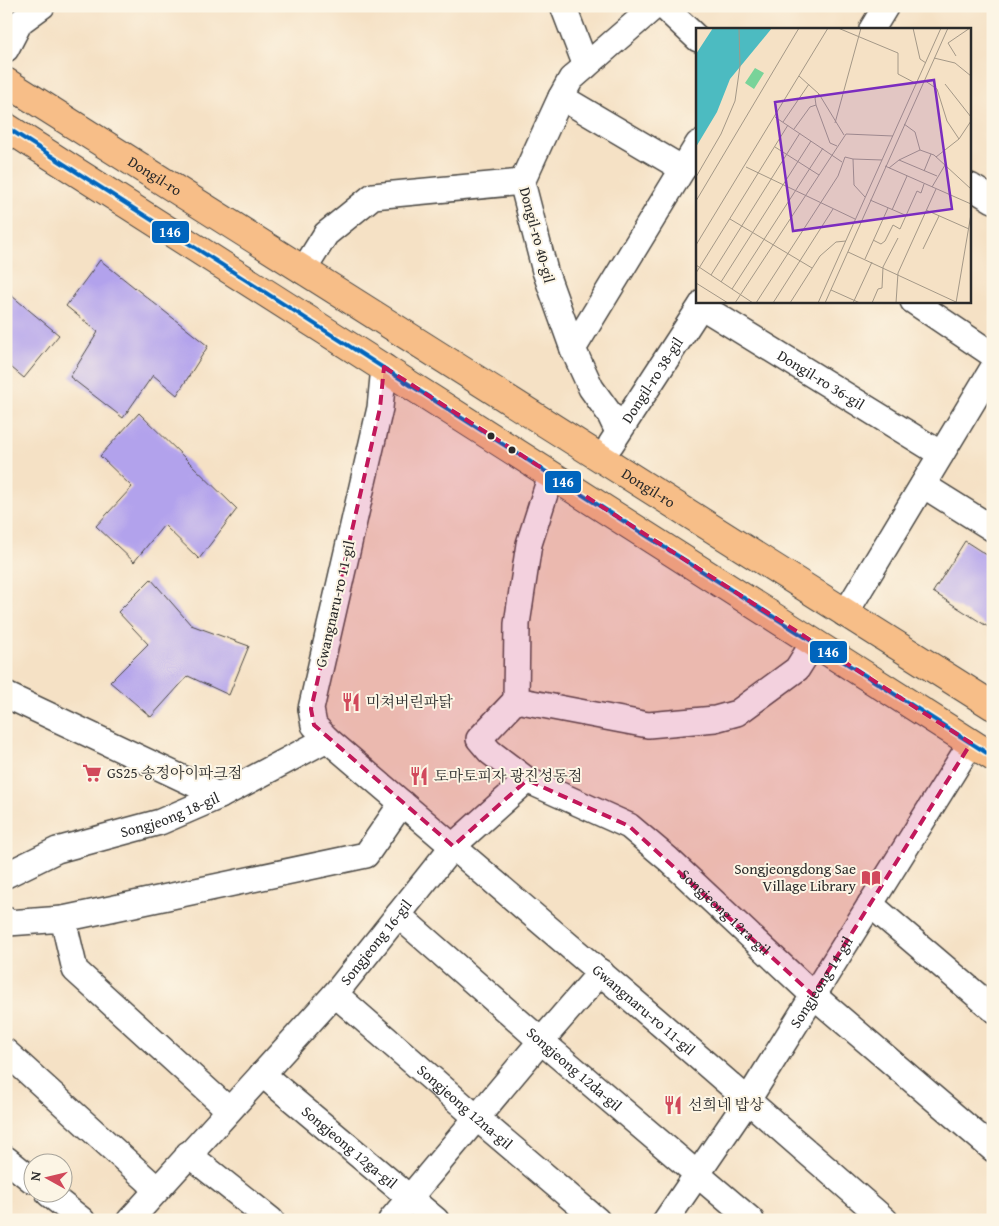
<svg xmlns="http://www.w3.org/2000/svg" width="999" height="1226" font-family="'Gentium Book Plus','Noto Serif KR',serif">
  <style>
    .building { fill: #b2a2ec }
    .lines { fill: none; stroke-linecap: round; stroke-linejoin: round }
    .minor-casing { stroke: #494642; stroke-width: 28 }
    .primary-casing { stroke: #494642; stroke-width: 30 }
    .minor { stroke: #fff; stroke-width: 25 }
    .primary { stroke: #f7be88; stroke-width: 28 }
    .bus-1-casing { stroke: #fcf5e5; stroke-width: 8 }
    .bus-1 { stroke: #0065bd; stroke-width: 4 }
    .marked { fill: #c2185b; fill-opacity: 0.2; stroke: #c2185b; stroke-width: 4; stroke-dasharray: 10 6; stroke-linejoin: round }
    .bus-dot { fill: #2b2b2b; stroke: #fcf5e5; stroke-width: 2 }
    .labels { text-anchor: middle; stroke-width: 4; stroke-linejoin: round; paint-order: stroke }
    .street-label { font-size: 15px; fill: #2b2b2b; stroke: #fcf5e5 }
    .poi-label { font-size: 15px; fill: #2b2b2b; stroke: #fcf5e5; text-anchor: start }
    .inset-road { fill: none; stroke: #a49887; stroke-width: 1 }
    .view { fill: #7b2cbf; fill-opacity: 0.15; stroke: #7b2cbf; stroke-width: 2.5 }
    .inset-edge { fill: none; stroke: #2b2b2b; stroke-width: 2.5 }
    .line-badge { stroke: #fcf5e5; stroke-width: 2 }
    .badge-label { font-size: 14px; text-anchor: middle; font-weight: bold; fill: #fff }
  </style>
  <rect width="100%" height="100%" fill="#fcf5e5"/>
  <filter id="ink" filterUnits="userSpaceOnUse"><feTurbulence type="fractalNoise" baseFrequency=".02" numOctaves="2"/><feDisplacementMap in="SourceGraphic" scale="10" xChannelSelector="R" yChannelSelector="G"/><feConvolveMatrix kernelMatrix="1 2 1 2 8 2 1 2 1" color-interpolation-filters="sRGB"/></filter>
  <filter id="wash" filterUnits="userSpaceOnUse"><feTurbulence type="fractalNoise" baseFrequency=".0096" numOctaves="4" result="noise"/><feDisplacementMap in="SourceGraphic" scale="20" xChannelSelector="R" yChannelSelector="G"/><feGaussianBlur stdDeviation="1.12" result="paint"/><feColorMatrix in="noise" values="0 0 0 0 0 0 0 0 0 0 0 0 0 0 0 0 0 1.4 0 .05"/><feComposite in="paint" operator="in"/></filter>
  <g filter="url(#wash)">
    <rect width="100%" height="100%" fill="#f5e1c5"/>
    <g id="blocks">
      <g class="building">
        <polygon points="100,260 208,346 177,395 153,375 123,418 70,377 98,332 66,306"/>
        <polygon points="6,291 59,335 24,378 6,363"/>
        <polygon points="139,413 237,509 199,559 164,525 134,562 96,526 132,487 100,456"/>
        <polygon points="965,541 993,559 993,630 933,592"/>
        <polygon points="151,579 191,625 249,646 229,695 188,676 151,717 110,682 148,644 118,612"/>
      </g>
    </g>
  </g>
  <g filter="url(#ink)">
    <use href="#blocks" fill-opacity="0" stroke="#494642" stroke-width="1"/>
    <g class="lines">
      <g class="minor-casing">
        <g id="minor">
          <polyline points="563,6 586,66"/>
          <polyline points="663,6 698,39"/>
          <polyline points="872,29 886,6"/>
          <polyline points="6,49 20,22 42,6"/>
          <polyline points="561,97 683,169"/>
          <polyline points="970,186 993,200"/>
          <polyline points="303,271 326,234 373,196 522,182"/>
          <polyline points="913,301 993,355"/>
          <path id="s1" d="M701,306L941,454"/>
          <polyline points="573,349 545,271 522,182 561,97 571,79 655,6"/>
          <path id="s2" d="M384,367L380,408L311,709L314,725L327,739L657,1021L885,1220"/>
          <polyline points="618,432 609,413 591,388 573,349 698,144"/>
          <path id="s3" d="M611,444L704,301"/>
          <polyline points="551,475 529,544 517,624 516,700 648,725 715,719 737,713 797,669 814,642"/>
          <polyline points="923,485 993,529"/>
          <polyline points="845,614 993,368"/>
          <polyline points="6,695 220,796"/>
          <path id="s4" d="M516,700L479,739L490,752L527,780L629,826L668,859L813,995L993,1149"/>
          <path id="s5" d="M6,875L57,850L160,822L220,796L327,739"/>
          <polyline points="870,904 993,1009"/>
          <path id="s6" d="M398,915L541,1041L751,1220"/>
          <polyline points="63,919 366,855 402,803"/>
          <polyline points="6,920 8,923 63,919 75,970 229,1110"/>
          <path id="s7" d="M335,994L477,1118L597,1220"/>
          <polyline points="6,1052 157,1189"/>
          <path id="s8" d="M262,1074L436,1220"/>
          <polyline points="188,1154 271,1220"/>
          <polyline points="6,1159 32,1180"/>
          <polyline points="49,1194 82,1220"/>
          <path id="s9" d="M130,1220L335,994L453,846L527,780"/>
          <polyline points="391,1220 541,1041 601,972"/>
          <path id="s10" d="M666,1220L748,1100L971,743"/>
        </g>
      </g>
      <g class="primary-casing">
        <g id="primary">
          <path id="s11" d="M6,82L993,706"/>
          <polyline points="6,127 993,757"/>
        </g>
      </g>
      <use href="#minor" class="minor"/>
      <use href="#primary" class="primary"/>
      <g class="bus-1-casing">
        <polyline id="bus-1" points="6,127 993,757"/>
      </g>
      <use href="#bus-1" class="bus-1"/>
    </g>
  </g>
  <path class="marked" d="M384,367L971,743L813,995L629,826L527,780L453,846L314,725L311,709L380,408Z"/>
  <defs>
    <g id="restaurant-bare" transform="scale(1.5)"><path d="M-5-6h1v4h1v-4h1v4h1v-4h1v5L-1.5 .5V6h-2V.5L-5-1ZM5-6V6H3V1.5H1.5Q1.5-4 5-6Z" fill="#d1495b" stroke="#fcf5e5" stroke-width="2.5" paint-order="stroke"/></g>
    <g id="supermarket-bare" transform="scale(1.5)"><path d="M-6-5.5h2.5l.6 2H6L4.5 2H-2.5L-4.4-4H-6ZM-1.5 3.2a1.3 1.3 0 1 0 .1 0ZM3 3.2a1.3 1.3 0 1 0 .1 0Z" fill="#d1495b" stroke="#fcf5e5" stroke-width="2.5" paint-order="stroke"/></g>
    <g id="library-bare" transform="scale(1.5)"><path d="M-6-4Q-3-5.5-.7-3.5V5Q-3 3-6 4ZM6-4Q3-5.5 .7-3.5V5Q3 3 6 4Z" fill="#d1495b" stroke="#fcf5e5" stroke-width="2.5" paint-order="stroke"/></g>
  </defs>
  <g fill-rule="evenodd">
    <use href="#restaurant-bare" x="351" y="702"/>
    <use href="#supermarket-bare" x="92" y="773"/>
    <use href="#restaurant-bare" x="419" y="776"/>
    <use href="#library-bare" x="871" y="878"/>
    <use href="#restaurant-bare" x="673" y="1105"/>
  </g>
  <g class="bus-dot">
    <circle cx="491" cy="436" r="4.5"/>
    <circle cx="512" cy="450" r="4.5"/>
  </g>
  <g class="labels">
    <g class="street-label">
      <text dy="5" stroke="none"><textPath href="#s11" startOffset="176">Dongil-ro</textPath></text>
      <text transform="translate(537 235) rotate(75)" y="5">Dongil-ro 40-gil</text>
      <text dy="5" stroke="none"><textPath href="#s3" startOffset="76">Dongil-ro 38-gil</textPath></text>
      <text dy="5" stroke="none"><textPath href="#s1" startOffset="141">Dongil-ro 36-gil</textPath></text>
      <text dy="5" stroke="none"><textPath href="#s11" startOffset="760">Dongil-ro</textPath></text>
      <text transform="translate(335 604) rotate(-77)" y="5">Gwangnaru-ro 11-gil</text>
      <text dy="5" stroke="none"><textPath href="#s5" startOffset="175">Songjeong 18-gil</textPath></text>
      <text dy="5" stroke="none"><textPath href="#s4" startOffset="358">Songjeong 12ra-gil</textPath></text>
      <text dy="5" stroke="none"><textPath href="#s9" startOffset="371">Songjeong 16-gil</textPath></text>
      <text dy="5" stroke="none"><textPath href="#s10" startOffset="284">Songjeong 14-gil</textPath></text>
      <text dy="5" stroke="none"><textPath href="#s2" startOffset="802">Gwangnaru-ro 11-gil</textPath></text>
      <text dy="5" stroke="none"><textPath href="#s6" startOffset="234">Songjeong 12da-gil</textPath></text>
      <text dy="5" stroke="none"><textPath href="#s7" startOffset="172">Songjeong 12na-gil</textPath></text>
      <text dy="5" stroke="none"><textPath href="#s8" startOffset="114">Songjeong 12ga-gil</textPath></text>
    </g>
    <g class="poi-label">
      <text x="366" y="707">미쳐버린파닭</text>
      <text x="107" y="778">GS25 송정아이파크점</text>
      <text x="434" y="781">토마토피자 광진성동점</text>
      <text x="856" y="874" text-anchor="end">Songjeongdong Sae<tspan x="856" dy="17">Village Library</tspan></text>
      <text x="688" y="1110">선희네 밥상</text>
    </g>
  </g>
  <g transform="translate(696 28)">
    <rect width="275" height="275" fill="#f5e1c5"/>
    <path d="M59,40L68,45L58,61L49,55Z" fill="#79d399"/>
    <path d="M17,0H76L34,51L21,84L0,119V26Z" fill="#4cbbc1"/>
    <path class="inset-road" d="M142,0L202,25V46L221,56M217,0L224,31L230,35M252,15L274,0M252,15L260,28M238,30L259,35L275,48M103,48L123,66L148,107M228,52L241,61L251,93L263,111M249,56L275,89M120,77L134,115L141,118M79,89L146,134M87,94L113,56M139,95L165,0M208,96L219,104L224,122M98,101L114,79L120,77L119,70L123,66M79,119L123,147M240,129L263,111L275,93M203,132L224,122L238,127L275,161M189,138L275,176M50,139L159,191M193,140L203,132L241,148M228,143L235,126M0,149L25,106L39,73L44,38L43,0M236,159L249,137M169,169L158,157L157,131L186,132M174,172L209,187M0,173L103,0M196,182L211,148M230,182L273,201M34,191L116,240M177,212L185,216L189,213L197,197L204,201L221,163L225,165L228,156M0,217L132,0M227,221L243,188M152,224L260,274M169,231L192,180M0,237L57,275M0,245L92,97M15,247L104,105M25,254L115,113M0,255L32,275M36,261L127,120M135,262L164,275M39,275L150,106L197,108M60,275L142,148L149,129L157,131M77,275L137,181M94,275L124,228L140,214L150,213M122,275L245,0M129,275L252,0M157,275L176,234M176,275L182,261L186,260L187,239L202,210M200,275L202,245L240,161M260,275L275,186"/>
    <path class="view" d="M238,52L256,181L97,203L79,74Z"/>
    <rect width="275" height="275" class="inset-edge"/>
  </g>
  <g class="line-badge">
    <rect x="151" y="220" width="39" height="24" rx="5" fill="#0065bd"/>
    <rect x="544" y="470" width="38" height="24" rx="5" fill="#0065bd"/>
    <rect x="809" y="640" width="39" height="24" rx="5" fill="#0065bd"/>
  </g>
  <g class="badge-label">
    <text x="170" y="237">146</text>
    <text x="563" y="487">146</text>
    <text x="828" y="657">146</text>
  </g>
  <rect width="999" height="1226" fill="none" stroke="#fcf5e5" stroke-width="25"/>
  <g transform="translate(48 1178) rotate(278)"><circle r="24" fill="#fcf5e5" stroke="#a8a49b"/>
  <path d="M0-4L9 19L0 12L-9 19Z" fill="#d1495b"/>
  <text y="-8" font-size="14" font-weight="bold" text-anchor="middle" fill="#2b2b2b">N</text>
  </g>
</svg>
